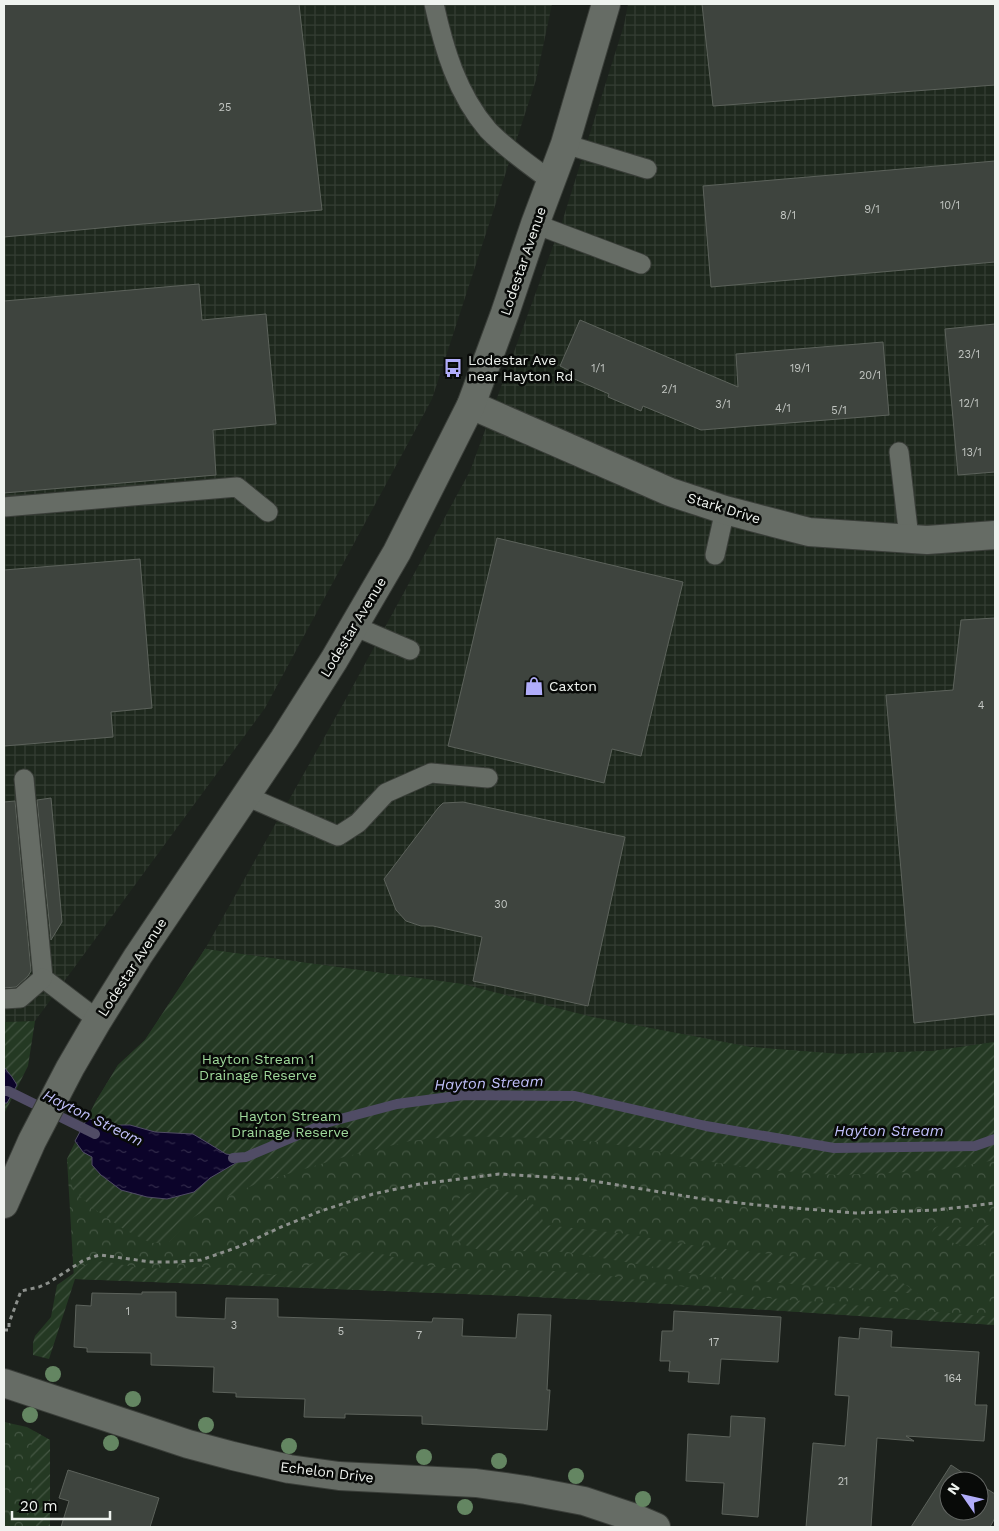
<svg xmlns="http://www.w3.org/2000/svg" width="999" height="1531" font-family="'Work Sans',sans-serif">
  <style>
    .industrial { fill: url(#industrial-grid) }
    .forest { fill: url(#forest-crowns) }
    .garden { fill: url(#garden-furrows) }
    .water { fill: url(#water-ripples); stroke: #504c65 }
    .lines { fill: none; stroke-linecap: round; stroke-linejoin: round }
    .stream { stroke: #504c65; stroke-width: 10 }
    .building { fill: #3e443e; stroke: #5c625b }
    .service-casing { stroke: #3a3e39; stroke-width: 21 }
    .minor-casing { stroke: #3a3e39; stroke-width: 30 }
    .path { stroke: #8c908c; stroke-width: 3; stroke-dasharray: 4 4; stroke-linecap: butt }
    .service { stroke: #666c65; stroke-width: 19 }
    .minor { stroke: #666c65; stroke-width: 28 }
    .tree { fill: #648662 }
    .labels { text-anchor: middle; stroke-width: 5; stroke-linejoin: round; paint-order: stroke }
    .number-label { font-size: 11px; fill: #c3c7c3 }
    .street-label { font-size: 14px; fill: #eff3ef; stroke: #080a08 }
    .poi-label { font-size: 14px; fill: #eff3ef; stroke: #080a08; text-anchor: start }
    .park-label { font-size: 14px; fill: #9fd99b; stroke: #080a08 }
    .water-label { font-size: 15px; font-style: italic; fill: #c2c1fc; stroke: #080a08 }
  </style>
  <defs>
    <pattern id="industrial-grid" width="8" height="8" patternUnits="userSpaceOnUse" patternTransform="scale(1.25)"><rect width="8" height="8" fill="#1e281d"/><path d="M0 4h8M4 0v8" fill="none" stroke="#343d33"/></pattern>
    <pattern id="forest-crowns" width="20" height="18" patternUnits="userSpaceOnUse" patternTransform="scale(1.25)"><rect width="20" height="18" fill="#243923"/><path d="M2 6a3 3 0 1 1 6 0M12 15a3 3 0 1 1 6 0" fill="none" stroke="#445643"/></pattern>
    <pattern id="garden-furrows" width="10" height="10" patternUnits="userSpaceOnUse" patternTransform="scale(1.25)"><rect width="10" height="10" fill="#243923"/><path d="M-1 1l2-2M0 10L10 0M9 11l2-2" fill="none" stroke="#445643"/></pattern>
    <pattern id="water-ripples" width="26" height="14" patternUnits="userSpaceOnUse" patternTransform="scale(1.25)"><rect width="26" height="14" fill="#0c042a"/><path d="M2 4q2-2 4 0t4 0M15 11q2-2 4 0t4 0" fill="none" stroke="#302949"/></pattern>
  </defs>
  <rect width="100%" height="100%" fill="#1c211c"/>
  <g class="industrial">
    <polygon points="4,4 552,4 536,80 432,399 265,708 35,1021 4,1022"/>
    <polygon points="628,4 995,4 995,1042 933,1051 840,1054 750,1047 592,1017 462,984 205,949 347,697 470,471 563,219 624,25"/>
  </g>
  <g class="forest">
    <polygon points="205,949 462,984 592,1017 750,1047 840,1054 933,1051 995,1042 995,1325 708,1306 518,1296 74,1279 67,1159 96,1101 118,1065 145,1040"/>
    <polygon points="4,1422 27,1427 50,1440 50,1527 4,1527"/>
  </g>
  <g class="garden">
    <polygon points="205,949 462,984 592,1017 750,1047 840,1054 933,1051 995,1042 995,1160 948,1169 890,1173 837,1175 768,1170 691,1159 653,1150 597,1142 548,1138 456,1136 410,1141 344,1157 258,1183 226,1197 191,1219 169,1242 151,1243 125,1230 93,1208 73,1190 67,1159 96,1101 118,1065 145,1040"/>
    <polygon points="35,1021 28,1066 4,1114 4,1022"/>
    <path d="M487,1188C503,1190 524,1195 536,1207C540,1212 542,1220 545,1225L626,1234L691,1245L860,1264C881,1271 902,1280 918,1294L861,1289L751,1281L713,1277L567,1252L480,1250L462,1244L452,1236C442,1202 457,1196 487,1188Z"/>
    <path d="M995,1223V1241C965,1250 959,1247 932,1232L934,1228L938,1226C960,1227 973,1230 995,1223Z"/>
    <polygon points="370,1251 424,1265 451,1269 554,1271 595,1274 756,1297 995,1317 995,1325 708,1306 518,1296 75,1279 49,1359 33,1355 33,1343 35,1336 51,1317 57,1285 87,1264 103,1261 139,1268 170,1269 203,1267 226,1268 258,1274 274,1275 296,1270 318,1261"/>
    <path d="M34,1431L50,1440V1527H36C33,1495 26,1463 34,1431Z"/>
  </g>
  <g class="water">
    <polygon points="4,1067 12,1077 17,1085 7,1103 4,1103"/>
    <polygon points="87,1119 101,1120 111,1126 120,1125 130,1125 155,1132 193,1134 226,1154 246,1157 210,1178 194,1192 167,1199 147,1197 121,1190 101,1175 92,1165 92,1157 83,1152 75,1141"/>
  </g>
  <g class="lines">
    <g class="stream">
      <polyline points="4,1091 8,1091 95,1134"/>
      <polyline points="233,1158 246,1157 329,1122 397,1104 464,1095 575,1096 706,1126 834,1148 975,1146 995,1139"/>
    </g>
  </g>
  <g class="building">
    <polygon points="4,4 299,4 322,210 143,224 4,237"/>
    <polygon points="702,4 995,4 995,85 713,106"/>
    <polygon points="995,161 995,262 711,287 703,186"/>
    <polygon points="199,284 202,320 266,314 276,424 213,430 216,475 4,493 4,301"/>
    <polygon points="580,320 738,387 736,354 883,342 889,415 701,430 643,406 641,411 608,397 609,394 572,378 574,373 560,366"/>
    <polygon points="995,324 995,472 958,475 945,329"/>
    <polygon points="497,538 683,582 641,756 612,749 604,783 448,746"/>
    <polygon points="140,559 152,708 111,712 113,737 4,746 4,570"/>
    <polygon points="995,618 995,1014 914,1023 886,695 953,690 961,620"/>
    <polygon points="51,798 62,922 51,940 37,800"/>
    <polygon points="15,801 31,971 28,976 16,987 4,988 4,802"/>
    <polygon points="463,802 625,837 588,1006 473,981 482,937 433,926 421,926 406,921 396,910 384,879 438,808 443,803"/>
    <polygon points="142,1292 176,1292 176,1317 225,1319 226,1298 278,1299 278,1317 432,1322 433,1318 463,1319 462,1336 516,1338 518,1314 551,1315 547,1390 550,1390 547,1430 422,1424 422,1416 345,1414 345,1418 304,1417 305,1399 236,1397 236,1393 213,1392 214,1367 151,1365 151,1353 87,1352 87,1348 74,1347 76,1305 91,1306 92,1293 142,1294"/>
    <polygon points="674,1311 781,1317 778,1362 721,1359 719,1384 688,1382 689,1372 669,1371 670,1361 660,1361 662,1331 673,1331"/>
    <polygon points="860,1328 892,1331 891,1347 979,1352 975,1405 987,1405 984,1441 906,1436 914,1441 877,1438 871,1527 806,1527 813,1443 845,1446 849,1396 835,1395 839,1337 859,1339"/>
    <polygon points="731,1416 765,1418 758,1517 722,1514 724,1483 686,1481 688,1434 730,1437"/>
    <polygon points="951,1465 975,1481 949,1481 949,1511 979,1511 979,1484 995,1494 995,1518 990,1527 911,1527"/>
    <polygon points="68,1470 159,1498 150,1527 61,1527 69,1501 59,1498"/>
  </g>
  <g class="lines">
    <g class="service-casing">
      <g id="service">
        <path d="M434,4C444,49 457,94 488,130C506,149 530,165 551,181"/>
        <polyline points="565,144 647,169"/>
        <polyline points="535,224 641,264"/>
        <polyline points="899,452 909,538"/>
        <polyline points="4,507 237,487 268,512"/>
        <polyline points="715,555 725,510"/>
        <polyline points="354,626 410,650"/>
        <polyline points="24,779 43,978 98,1020"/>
        <polyline points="246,796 338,836 358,823 386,793 431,773 488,778"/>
        <polyline points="4,999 20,998 43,978"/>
      </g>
    </g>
    <g class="minor-casing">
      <g id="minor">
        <polyline points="471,405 670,492 725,510 809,532 927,540 995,535"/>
        <polyline points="4,1204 32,1141 70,1068 98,1020 138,956 284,739 334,660 397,552 471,405 505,313 535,224 565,144 606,4"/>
        <polyline points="4,1383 188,1444 233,1456 289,1469 339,1476 476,1483 526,1490 584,1501 635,1518 656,1527"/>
      </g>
    </g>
    <polyline class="path" points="4,1330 9,1330 9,1323 21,1291 39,1287 48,1283 84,1260 96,1256 101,1255 151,1262 174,1262 201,1260 238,1247 281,1227 321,1211 373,1194 420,1184 499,1174 581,1179 703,1199 758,1205 855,1213 937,1210 995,1203"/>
    <use href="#service" class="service"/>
    <use href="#minor" class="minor"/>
  </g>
  <g class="tree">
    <circle cx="53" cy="1374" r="8"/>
    <circle cx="133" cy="1399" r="8"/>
    <circle cx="30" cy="1415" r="8"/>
    <circle cx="206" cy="1425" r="8"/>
    <circle cx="111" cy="1443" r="8"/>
    <circle cx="289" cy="1446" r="8"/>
    <circle cx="424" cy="1457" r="8"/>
    <circle cx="499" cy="1461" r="8"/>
    <circle cx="576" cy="1476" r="8"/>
    <circle cx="643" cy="1499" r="8"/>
    <circle cx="465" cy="1507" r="8"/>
  </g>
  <defs>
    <g id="bus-bare" transform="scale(1.5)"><path d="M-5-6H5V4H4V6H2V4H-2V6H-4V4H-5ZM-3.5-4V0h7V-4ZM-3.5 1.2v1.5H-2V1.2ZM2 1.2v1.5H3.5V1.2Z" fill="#b1adfa" stroke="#080a08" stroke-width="2.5" paint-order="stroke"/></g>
    <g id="shop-bare" transform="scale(1.5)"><path d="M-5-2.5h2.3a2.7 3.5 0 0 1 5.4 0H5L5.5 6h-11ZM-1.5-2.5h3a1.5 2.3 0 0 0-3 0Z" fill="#b1adfa" stroke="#080a08" stroke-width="2.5" paint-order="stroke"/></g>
  </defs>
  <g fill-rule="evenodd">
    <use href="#bus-bare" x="453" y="368"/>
    <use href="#shop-bare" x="534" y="686"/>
  </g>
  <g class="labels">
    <g class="number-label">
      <text x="225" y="111">25</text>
      <text x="950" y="209">10/1</text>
      <text x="872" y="213">9/1</text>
      <text x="788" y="219">8/1</text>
      <text x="969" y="358">23/1</text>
      <text x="598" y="372">1/1</text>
      <text x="800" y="372">19/1</text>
      <text x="870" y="379">20/1</text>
      <text x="669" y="393">2/1</text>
      <text x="969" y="407">12/1</text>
      <text x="723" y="408">3/1</text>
      <text x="783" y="412">4/1</text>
      <text x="839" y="414">5/1</text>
      <text x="972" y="456">13/1</text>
      <text x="981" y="709">4</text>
      <text x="501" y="908">30</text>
      <text x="128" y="1315">1</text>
      <text x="234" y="1329">3</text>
      <text x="341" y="1335">5</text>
      <text x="419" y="1339">7</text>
      <text x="714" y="1346">17</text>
      <text x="953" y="1382">164</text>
      <text x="843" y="1485">21</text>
    </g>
    <g class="street-label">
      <text transform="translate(523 261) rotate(-71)" y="5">Lodestar Avenue</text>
      <text transform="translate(724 508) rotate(17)" y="5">Stark Drive</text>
      <text transform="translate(353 627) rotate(-59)" y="5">Lodestar Avenue</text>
      <text transform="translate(132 967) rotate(-57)" y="5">Lodestar Avenue</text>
      <text transform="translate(327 1472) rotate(7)" y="5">Echelon Drive</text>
    </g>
    <g class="poi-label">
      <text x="468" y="365">Lodestar Ave<tspan x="468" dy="16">near Hayton Rd</tspan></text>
      <text x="549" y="691">Caxton</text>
    </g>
    <g class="park-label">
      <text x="258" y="1064">Hayton Stream 1<tspan x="258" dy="16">Drainage Reserve</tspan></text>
      <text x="290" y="1121">Hayton Stream<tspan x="290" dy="16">Drainage Reserve</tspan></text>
    </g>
    <g class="water-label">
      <text transform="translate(489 1083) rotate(-2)" y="5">Hayton Stream</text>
      <text transform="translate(93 1118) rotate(26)" y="5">Hayton Stream</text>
      <text x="889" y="1136">Hayton Stream</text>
    </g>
  </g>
  <rect width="999" height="1531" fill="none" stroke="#eff3ef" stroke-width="10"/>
  <g transform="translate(964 1496) rotate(304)"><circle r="24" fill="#080a08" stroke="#646764"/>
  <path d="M0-4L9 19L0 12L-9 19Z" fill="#b1adfa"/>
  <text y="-8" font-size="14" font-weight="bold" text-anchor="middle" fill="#eff3ef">N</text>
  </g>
  <path d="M12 1511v8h98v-8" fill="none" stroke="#eff3ef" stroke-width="2.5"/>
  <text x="20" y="1511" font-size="15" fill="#eff3ef" stroke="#080a08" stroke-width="4" paint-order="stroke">20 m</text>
</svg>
